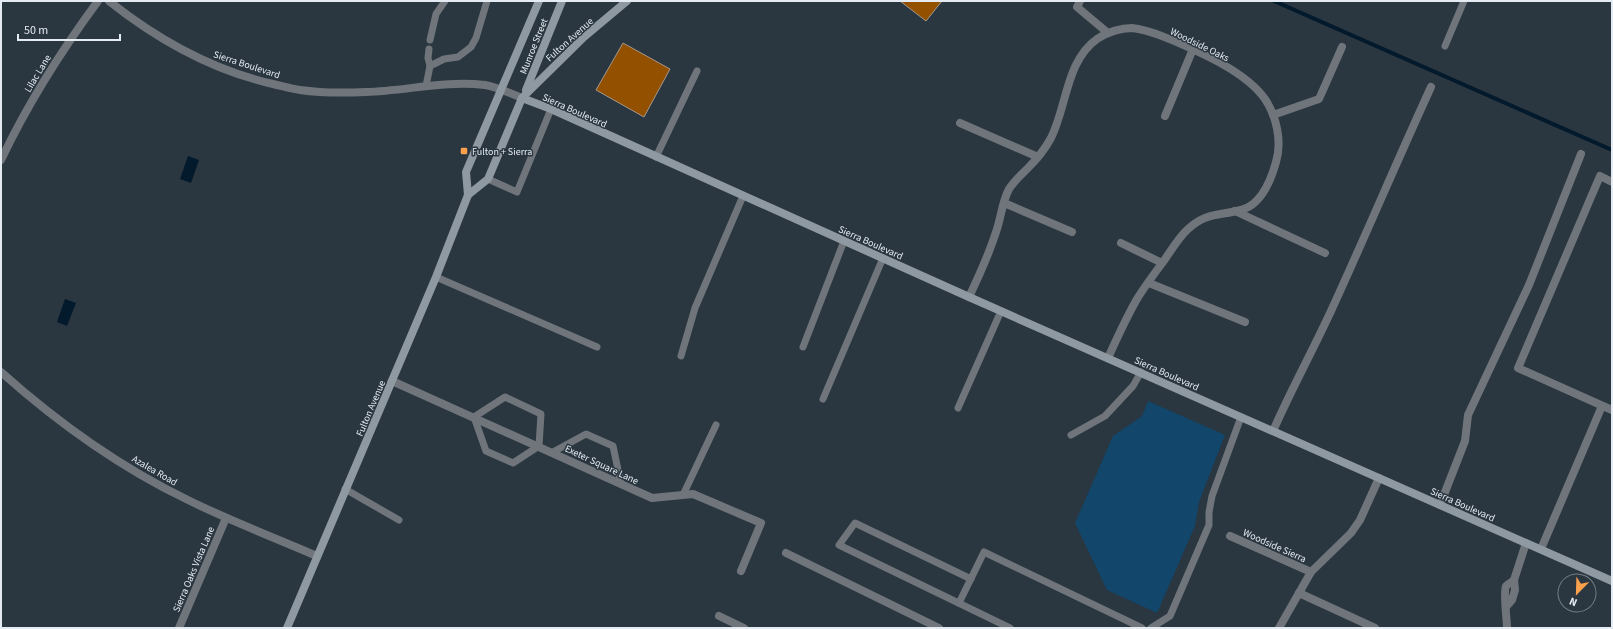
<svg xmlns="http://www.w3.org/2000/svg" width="1613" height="629" font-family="'Source Sans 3',sans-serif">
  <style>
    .green { fill: #12466a }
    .water { fill: #031a2c }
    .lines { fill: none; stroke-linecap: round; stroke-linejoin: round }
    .stream { stroke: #031a2c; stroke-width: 4 }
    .building { fill: #935100; stroke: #a6988c }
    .lane { stroke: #6f757a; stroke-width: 7 }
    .street { stroke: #6f757a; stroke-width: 8 }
    .secondary { stroke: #8f99a1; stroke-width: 8 }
    .poi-dot { fill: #f9a04c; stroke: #2a3640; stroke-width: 1.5 }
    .labels { text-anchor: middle; stroke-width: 3; stroke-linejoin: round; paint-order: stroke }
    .street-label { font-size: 10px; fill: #e4ebf2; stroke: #2a3640 }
    .poi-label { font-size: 10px; fill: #e4ebf2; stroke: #2a3640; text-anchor: start }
  </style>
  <rect width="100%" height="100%" fill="#2a3640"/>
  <polygon class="green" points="1148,401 1225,435 1199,502 1195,526 1157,613 1107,590 1075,523 1113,436 1142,416"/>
  <g class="water">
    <polygon points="188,156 199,160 191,183 180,179"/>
    <polygon points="65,299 76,303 67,326 57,322"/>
  </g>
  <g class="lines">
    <polyline class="stream" points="1274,1 1612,150"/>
  </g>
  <g class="building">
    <polygon points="900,1 942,1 926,21"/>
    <polygon points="623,43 670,69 644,117 596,90"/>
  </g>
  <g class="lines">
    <g class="lane">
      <polyline points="430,40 436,14 445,1"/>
      <polyline points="1445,46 1464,1"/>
      <polyline points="429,49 428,58 430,66"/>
      <polyline points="426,86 430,66 444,59 458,57 471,47 476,38 487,1"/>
      <polyline points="656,157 697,71"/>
      <polyline points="488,179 517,192 551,109"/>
      <polyline points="436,277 597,347"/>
      <polyline points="803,347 844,241"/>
      <polyline points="681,356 695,308 743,196"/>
      <polygon points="505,397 541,414 539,446 513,463 486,451 474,417"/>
      <polyline points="823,399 883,258"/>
      <polyline points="958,408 1001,311"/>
      <polyline points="1071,435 1105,416 1133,386 1141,372"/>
      <polyline points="553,452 586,434 613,446 621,484"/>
      <polyline points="345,489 399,520"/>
      <polyline points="683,495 716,425"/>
      <polyline points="971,579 855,523 839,545 1010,628"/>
      <polyline points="959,603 984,552 1142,628"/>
      <polyline points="1151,628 1170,616 1209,525 1209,512 1212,496 1241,417"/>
    </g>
    <g class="street">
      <path d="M109,1C158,40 212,70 273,84C282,86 291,89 300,90C321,93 345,93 366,92C406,91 445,80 485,85C497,87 510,93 522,98"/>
      <polyline points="1080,1 1077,7 1108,33"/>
      <polyline points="1273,115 1319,99 1342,47"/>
      <polyline points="1165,116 1193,49"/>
      <polyline points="960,123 1038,157"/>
      <path d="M1,160C28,103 61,51 98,1"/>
      <polyline points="1612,182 1600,176 1518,368 1612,410"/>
      <polyline points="1004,203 1072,232"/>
      <polyline points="1235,211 1325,253"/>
      <polyline points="1121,243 1162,263"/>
      <polyline points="1149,283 1245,322"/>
      <path d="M969,297C979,276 989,254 996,232C1001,218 1002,202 1009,189C1014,181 1022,174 1028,168C1037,159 1045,149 1051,138C1067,106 1066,61 1097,39C1107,32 1121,28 1132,28C1146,29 1159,35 1172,40C1202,53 1246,72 1265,99C1277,117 1282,142 1276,162C1271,180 1261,205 1241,210C1219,216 1207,212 1188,229C1178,238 1171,251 1163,262C1154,274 1145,286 1137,299C1126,318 1117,338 1108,358"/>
      <path d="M1,372C57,422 118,466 186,499C228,520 273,537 317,556"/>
      <polyline points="392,381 652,498 693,494 761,523 741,571"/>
      <path d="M1273,431C1291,390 1312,352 1331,311C1365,237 1397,161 1431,87"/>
      <polyline points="1440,505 1465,441 1468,415 1529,285 1581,154"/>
      <polyline points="1230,536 1311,572"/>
      <polyline points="1541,549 1602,406"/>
      <polyline points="786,553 939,628"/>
      <polyline points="1299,593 1375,628"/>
      <polyline points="1506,607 1512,600 1515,590 1514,580 1526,543"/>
      <polyline points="719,616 744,628"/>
      <polyline points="179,628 226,518"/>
      <polyline points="1279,628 1311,572 1351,533 1360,520 1379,478"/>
      <path d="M1507,628C1507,619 1503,592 1506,586C1508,584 1512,582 1514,580"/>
    </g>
    <g class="secondary">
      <polyline points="526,90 562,1"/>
      <polyline points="522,98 551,109 969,297 1612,581"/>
      <polyline points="468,195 488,179 522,98 584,37 627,1"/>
      <polyline points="287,628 436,277 468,195 466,172 539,1"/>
    </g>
  </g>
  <rect class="poi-dot" x="460" y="147" width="8" height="8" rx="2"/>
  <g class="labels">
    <g class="street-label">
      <text transform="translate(569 39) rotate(-42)" y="4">Fulton Avenue</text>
      <text transform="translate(1200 44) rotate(26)" y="4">Woodside Oaks</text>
      <text transform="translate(533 46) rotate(-68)" y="4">Munroe Street</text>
      <text transform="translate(247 64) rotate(18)" y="4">Sierra Boulevard</text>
      <text transform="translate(37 73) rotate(-59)" y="4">Lilac Lane</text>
      <text transform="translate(575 110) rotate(24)" y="4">Sierra Boulevard</text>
      <text transform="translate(871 242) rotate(24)" y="4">Sierra Boulevard</text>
      <text transform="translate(1167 373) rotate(24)" y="4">Sierra Boulevard</text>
      <text transform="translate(370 408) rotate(-67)" y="4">Fulton Avenue</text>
      <text transform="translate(602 464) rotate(25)" y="4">Exeter Square Lane</text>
      <text transform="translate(155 470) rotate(30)" y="4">Azalea Road</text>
      <text transform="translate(1463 504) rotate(24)" y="4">Sierra Boulevard</text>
      <text transform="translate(1275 545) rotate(24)" y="4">Woodside Sierra</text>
      <text transform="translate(193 569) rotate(-67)" y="4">Sierra Oaks Vista Lane</text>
    </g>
    <g class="poi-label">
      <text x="472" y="155">Fulton + Sierra</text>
    </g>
  </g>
  <rect width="1613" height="629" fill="none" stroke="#e4ebf2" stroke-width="4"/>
  <g transform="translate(1577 593) rotate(203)"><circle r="19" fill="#2a3640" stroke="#747e87"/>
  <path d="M0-3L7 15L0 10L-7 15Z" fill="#f9a04c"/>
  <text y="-6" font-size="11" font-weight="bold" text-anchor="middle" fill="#e4ebf2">N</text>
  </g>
  <path d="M18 34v6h102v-6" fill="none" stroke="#e4ebf2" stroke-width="2"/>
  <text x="24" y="34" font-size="12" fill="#e4ebf2" stroke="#2a3640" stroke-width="3" paint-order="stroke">50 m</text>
</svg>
